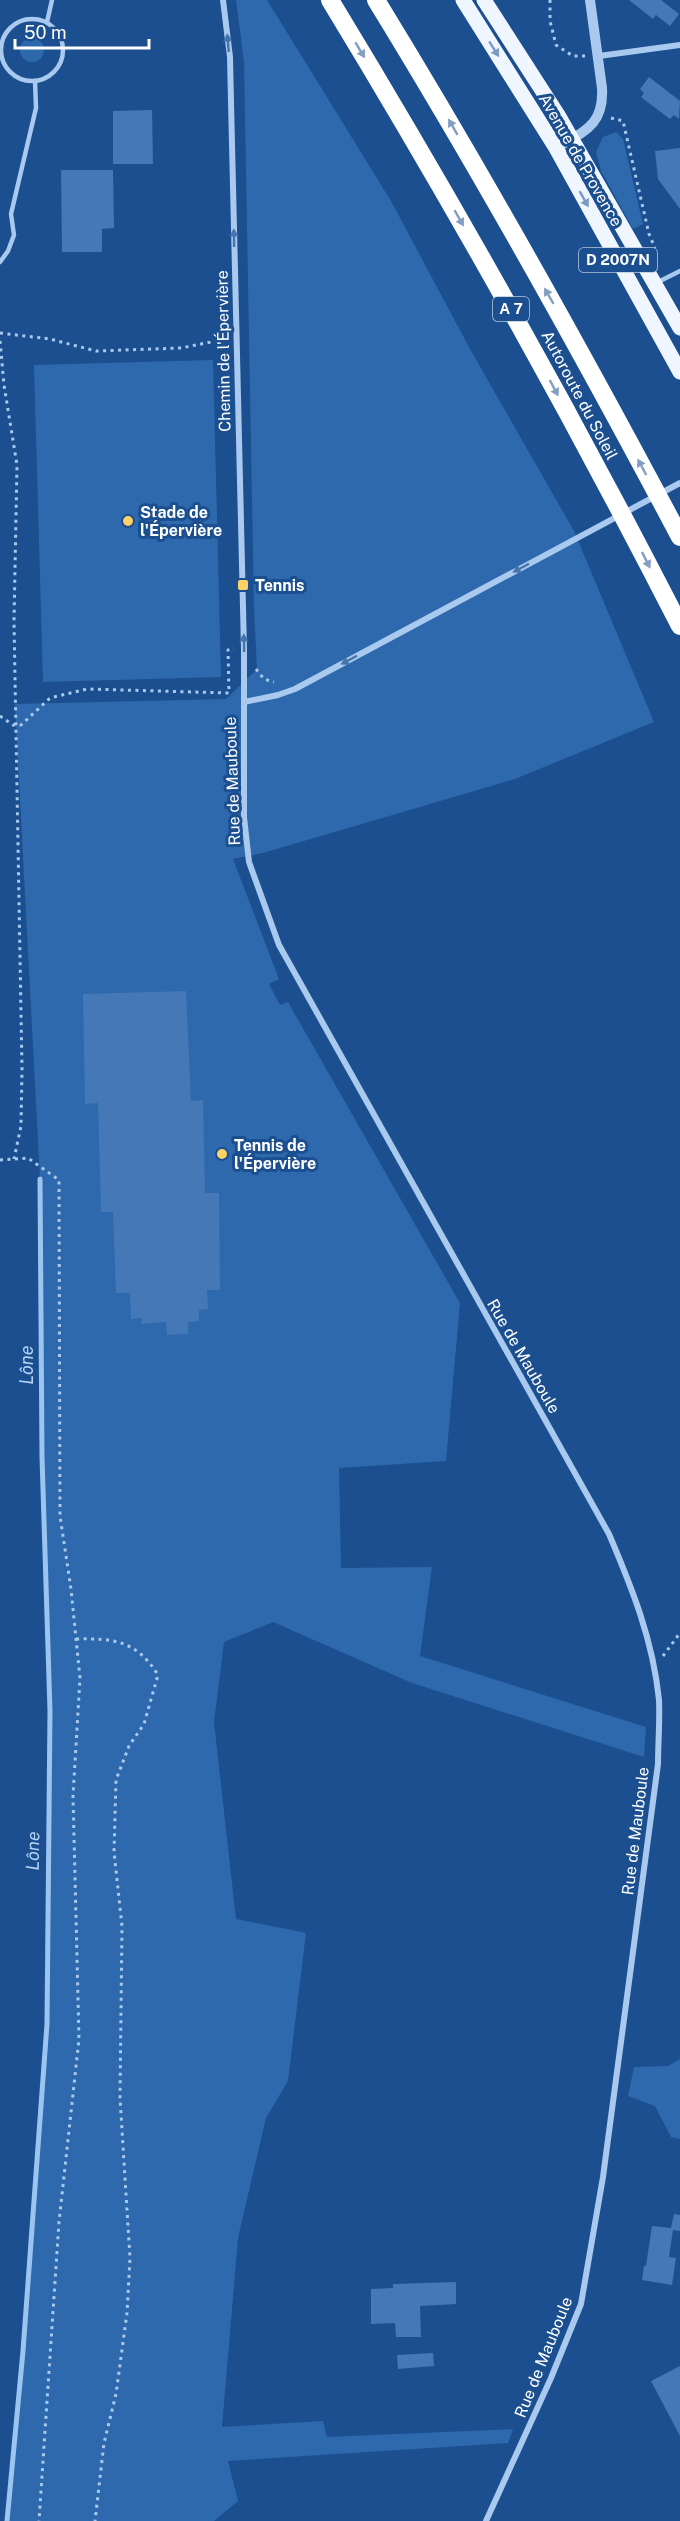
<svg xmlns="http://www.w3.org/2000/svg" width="680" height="2521" font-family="'Public Sans',sans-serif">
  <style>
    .green { fill: #2e69ad }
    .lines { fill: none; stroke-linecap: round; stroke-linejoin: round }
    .stream { stroke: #9cc4f0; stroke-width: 5 }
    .building { fill: #4478b7 }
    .path { stroke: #a9c9ee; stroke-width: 3; stroke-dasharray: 3 4.5; stroke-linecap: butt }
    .service { stroke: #a9c9ee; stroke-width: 4.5 }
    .minor { stroke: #a9c9ee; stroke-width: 6 }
    .tertiary { stroke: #a9c9ee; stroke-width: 10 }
    .primary { stroke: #f0f6ff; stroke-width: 15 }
    .motorway { stroke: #fff; stroke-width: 18 }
    .oneway { fill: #4674ac }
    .oneway2 { fill: #7b9ac1 }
    .oneway3 { fill: #829ec1 }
    .poi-dot { fill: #ffd166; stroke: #1b4f8f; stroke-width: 2 }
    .labels { text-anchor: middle; stroke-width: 6; stroke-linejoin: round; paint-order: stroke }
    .shield { fill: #1b4f8f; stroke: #bbcadd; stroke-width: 1.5 }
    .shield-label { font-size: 15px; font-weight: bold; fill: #fff }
    .street-label { font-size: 16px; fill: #fff; stroke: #1b4f8f }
    .poi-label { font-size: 16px; font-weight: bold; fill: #fff; stroke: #1b4f8f; text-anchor: start }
    .water-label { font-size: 18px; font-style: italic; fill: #b5d3f5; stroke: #1b4f8f }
  </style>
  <rect width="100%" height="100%" fill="#1b4f8f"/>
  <g class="green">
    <polygon points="236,0 267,0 391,201 470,349 574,531 654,722 515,779 263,853 233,859 279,979 269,984 280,1005 288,1002 460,1303 446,1461 339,1468 341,1568 432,1567 420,1656 646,1727 644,1757 412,1683 273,1622 224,1642 214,1722 236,1919 306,1933 288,2081 266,2118 238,2238 222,2427 323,2421 327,2437 513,2429 508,2443 228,2461 238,2501 214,2521 7,2521 23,2351 47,2024 50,1711 42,1457 40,1179 15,704 226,699 257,669 254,610 244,62"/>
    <circle cx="32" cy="50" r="12"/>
    <polygon points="616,132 623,139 643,224 633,229 601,171 596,152 603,137"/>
    <polygon points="213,360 221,677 43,682 34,365"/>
    <polygon points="680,2059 680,2139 671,2137 655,2106 628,2096 634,2067 668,2066"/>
  </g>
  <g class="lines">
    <polyline class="stream" points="7,2521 23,2351 47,2024 50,1711 42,1457 40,1179"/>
  </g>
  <g class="building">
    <polygon points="629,0 661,0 679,14 670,26 656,15 653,19"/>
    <polygon points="649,77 680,101 679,119 674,115 670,119 641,97 644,93 640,89"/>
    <polygon points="152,110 153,164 113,164 113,111"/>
    <polygon points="680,148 680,209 658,179 655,151"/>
    <polygon points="61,170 113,170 114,228 102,229 102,252 62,252"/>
    <polygon points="186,991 191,1101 203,1100 205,1193 219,1193 220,1290 207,1290 208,1309 199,1310 199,1321 188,1322 188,1334 167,1335 166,1322 141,1324 142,1318 131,1319 130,1293 116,1293 113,1212 101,1212 98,1103 85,1104 83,994"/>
    <polygon points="674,2214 680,2215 680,2231 673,2230 669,2257 676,2258 672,2285 642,2280 644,2266 646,2266 652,2226 671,2228"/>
    <polygon points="456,2282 456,2304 420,2306 421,2337 396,2337 395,2323 371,2324 371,2289 393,2288 393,2284"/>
    <polygon points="433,2353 434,2366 398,2369 397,2355"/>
    <polygon points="680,2366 680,2436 651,2381"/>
  </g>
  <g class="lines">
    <g class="path">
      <polyline points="550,0 550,21 556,45 573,56 585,56"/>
      <polyline points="611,118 623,121 649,234 655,248"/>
      <polyline points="0,333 50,339 96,351 181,348 226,339"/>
      <polyline points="0,341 4,385 17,465 14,621 22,1069 21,1126 14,1159"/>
      <polyline points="256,669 264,679 274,682"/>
      <polyline points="0,716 13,725 21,725 50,698 87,689 229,693 228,650 234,649"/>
      <polyline points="0,1160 28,1158 59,1180 60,1516 71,1589 80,1678 73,1796 79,2039 59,2222 39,2521"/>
      <path d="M76,1639C114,1638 137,1641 158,1675L144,1724L129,1746L116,1780L114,1852L122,1926L120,2098L130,2258L127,2313L116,2394L104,2443L95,2521"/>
      <polyline points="663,1656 680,1633"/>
    </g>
    <g class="service">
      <circle cx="32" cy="50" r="31"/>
      <polyline points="47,22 52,0"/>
      <polyline points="0,262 8,251 14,235 11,214 36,108 35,81"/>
      <polyline points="656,283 680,271"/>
    </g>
    <g class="minor">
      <path d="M223,0L230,57L231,102L244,649V817L249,862L279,945L609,1534C632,1588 653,1640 659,1700C660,1721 658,1743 658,1764L603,2177L581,2304L551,2378L486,2521"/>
      <polyline points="599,56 680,45"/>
      <polyline points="244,702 278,695 295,689 680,483"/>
    </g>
    <path class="tertiary" d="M556,148C585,131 604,125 602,88L590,0"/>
    <g class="primary">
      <polyline points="463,0 556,148 680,372"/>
      <polyline points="484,0 558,115 680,328"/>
    </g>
    <g class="motorway">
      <path d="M330,0C454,204 571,413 680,626"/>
      <path d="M376,0C484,176 584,356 680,537"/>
    </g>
  </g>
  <defs><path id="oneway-solid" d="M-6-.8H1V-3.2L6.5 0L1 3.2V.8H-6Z" transform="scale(1.5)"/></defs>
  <g class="oneway">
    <use href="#oneway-solid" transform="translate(228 43) rotate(-95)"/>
    <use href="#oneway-solid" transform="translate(234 238) rotate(-91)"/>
    <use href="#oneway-solid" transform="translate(521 568) rotate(152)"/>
    <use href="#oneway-solid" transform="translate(244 643) rotate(-91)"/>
    <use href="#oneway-solid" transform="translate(349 660) rotate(152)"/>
  </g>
  <g class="oneway2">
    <use href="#oneway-solid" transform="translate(494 49) rotate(58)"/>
    <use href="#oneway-solid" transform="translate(584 199) rotate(61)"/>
  </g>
  <g class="oneway3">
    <use href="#oneway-solid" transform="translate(360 50) rotate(59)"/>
    <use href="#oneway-solid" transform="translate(453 127) rotate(-120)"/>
    <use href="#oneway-solid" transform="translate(459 218) rotate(60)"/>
    <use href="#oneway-solid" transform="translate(549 296) rotate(-120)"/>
    <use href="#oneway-solid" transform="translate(554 388) rotate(62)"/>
    <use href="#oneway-solid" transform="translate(642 467) rotate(-118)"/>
    <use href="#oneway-solid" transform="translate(646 560) rotate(63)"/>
  </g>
  <g class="poi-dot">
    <circle cx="128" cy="521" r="6"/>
    <rect x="237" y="579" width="12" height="12" rx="3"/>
    <circle cx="222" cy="1154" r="6"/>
  </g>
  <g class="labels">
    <g class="shield">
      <rect x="579" y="248" width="78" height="24" rx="4.5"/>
      <rect x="493" y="297" width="36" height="24" rx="4.5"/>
    </g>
    <g class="shield-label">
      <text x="618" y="265">D 2007N</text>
      <text x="511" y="314">A 7</text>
    </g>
    <g class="street-label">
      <text transform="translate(581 160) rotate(60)" y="6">Avenue de Provence</text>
      <text transform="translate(223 351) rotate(-91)" y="6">Chemin de l'Épervière</text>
      <text transform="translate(580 395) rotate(62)" y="6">Autoroute du Soleil</text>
      <text transform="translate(232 781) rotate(-92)" y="6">Rue de Mauboule</text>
      <text transform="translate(524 1356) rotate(60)" y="6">Rue de Mauboule</text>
      <text transform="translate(635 1831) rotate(-83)" y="6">Rue de Mauboule</text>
      <text transform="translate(543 2357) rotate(-68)" y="6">Rue de Mauboule</text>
    </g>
    <g class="poi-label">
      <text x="140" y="518">Stade de<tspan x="140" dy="18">l'Épervière</tspan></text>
      <text x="255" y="591">Tennis</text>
      <text x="234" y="1151">Tennis de<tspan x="234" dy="18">l'Épervière</tspan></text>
    </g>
    <g class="water-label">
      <text transform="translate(27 1365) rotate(-90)" y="6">Lône</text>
      <text transform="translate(33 1851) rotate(-89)" y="6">Lône</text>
    </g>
  </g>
  <path d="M15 39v9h134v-9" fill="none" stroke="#ffffff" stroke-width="3"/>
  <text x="24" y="39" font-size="18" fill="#ffffff" stroke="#1b4f8f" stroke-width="4.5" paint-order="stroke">50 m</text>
</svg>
